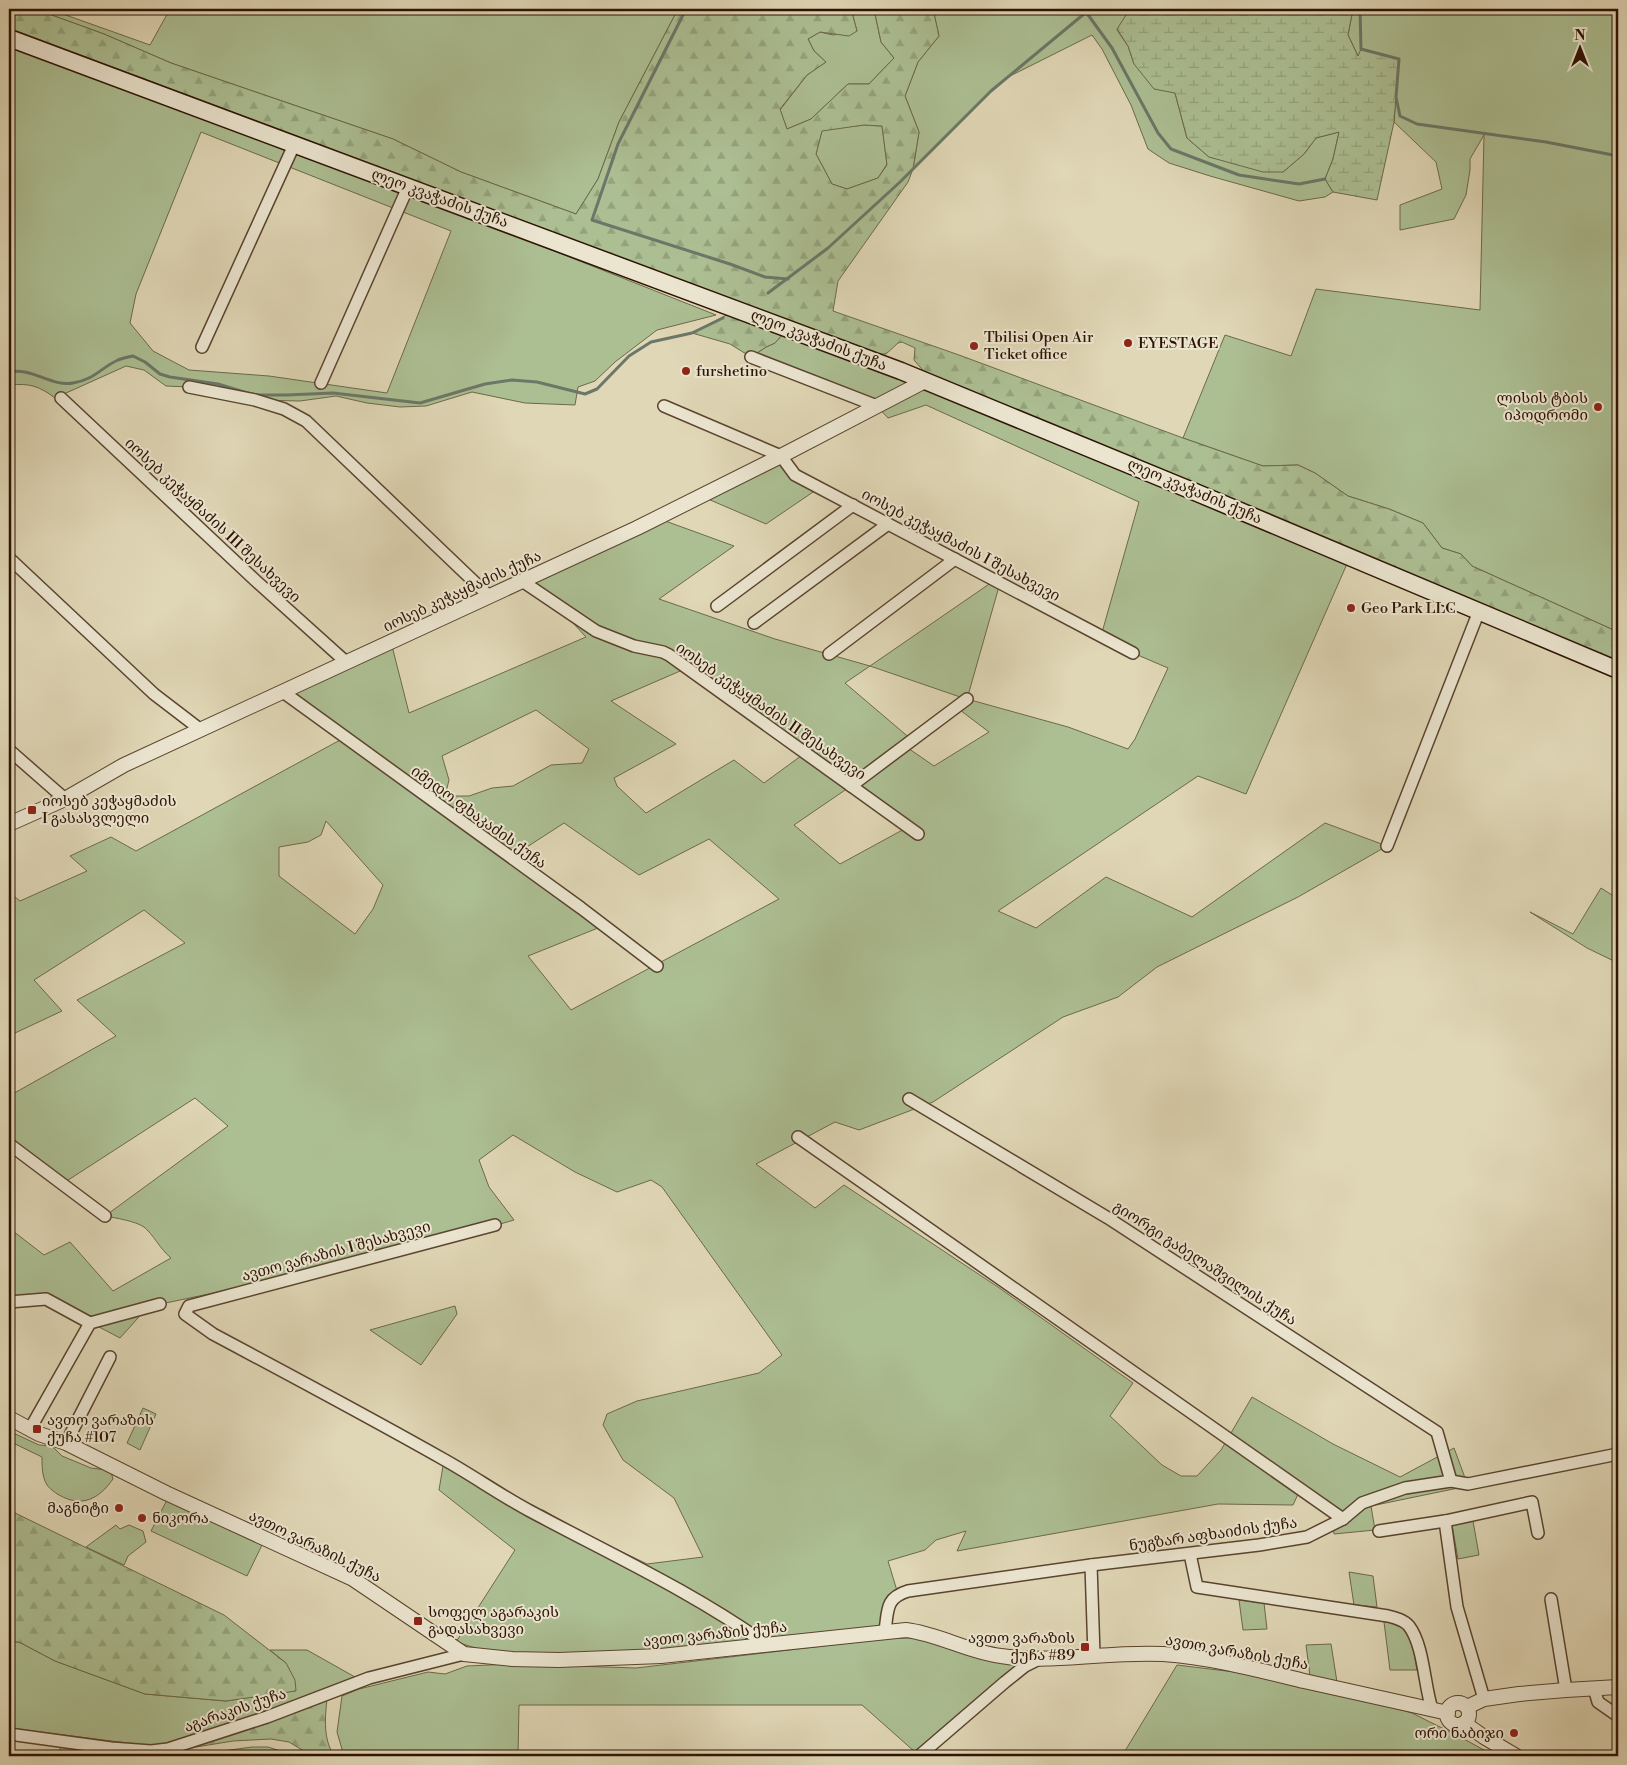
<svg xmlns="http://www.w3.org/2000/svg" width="1627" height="1765" font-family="'Libre Bodoni','Noto Serif Georgian',serif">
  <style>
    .green { fill: #acbf93; stroke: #6c694a; fill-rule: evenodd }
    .forest { fill: url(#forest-firs); stroke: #6c694a; fill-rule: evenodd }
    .wetland { fill: url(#wetland-marsh); stroke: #6c694a }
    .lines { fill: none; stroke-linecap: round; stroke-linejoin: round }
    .stream { stroke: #6b7768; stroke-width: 3 }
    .minor-casing { stroke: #5a442f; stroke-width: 14 }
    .tertiary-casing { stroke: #5a442f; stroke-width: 16 }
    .secondary-casing { stroke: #2d1302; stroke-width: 19 }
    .minor { stroke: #ebe5d0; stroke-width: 11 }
    .tertiary { stroke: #ebe5d0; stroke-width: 14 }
    .secondary { stroke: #ebe5d0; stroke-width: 16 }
    .poi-dot { fill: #8f2418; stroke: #ebe5d0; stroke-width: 2 }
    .labels { text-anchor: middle; stroke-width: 4; stroke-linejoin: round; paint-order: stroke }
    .street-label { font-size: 15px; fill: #2d1302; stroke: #ebe5d0 }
    .poi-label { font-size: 15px; fill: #2d1302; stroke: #ebe5d0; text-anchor: start }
  </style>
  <defs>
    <pattern id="forest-firs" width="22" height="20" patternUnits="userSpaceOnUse" patternTransform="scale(1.25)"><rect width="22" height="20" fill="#acbf93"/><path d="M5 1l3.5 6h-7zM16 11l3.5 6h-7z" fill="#94a37d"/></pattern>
    <pattern id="wetland-marsh" width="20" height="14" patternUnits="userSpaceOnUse" patternTransform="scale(1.25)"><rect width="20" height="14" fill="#acbf93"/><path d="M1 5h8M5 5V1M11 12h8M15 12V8" fill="none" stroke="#94a37d"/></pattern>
  </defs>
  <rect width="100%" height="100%" fill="#e0d7b6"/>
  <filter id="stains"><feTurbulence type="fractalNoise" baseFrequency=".004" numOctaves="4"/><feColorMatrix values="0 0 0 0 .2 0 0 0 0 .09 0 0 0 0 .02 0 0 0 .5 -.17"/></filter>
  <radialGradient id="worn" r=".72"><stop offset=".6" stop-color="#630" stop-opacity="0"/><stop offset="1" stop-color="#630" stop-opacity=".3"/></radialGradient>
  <g class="green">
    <polygon points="35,9 49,9 150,45 170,9 678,9 619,122 598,179 576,214 461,172 393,139 171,63 104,34"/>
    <polygon points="851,9 874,9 881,42 894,58 869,84 848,84 811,119 787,129 780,110 807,75 826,62 814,51 808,39 820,32 833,35 857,31"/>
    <polygon points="933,9 1130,9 1117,30 1128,46 1134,64 1175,93 1187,138 1209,157 1283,172 1304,154 1316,138 1339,132 1333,159 1325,179 1333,192 1325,197 1299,201 1210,176 1169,163 1148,149 1131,105 1102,49 1092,35 1010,76 991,91 913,169 919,132 905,96 918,62 939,36"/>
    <polygon points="1353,9 1618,9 1618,632 1472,566 1461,554 1442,548 1423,523 1389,509 1348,496 1315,473 1298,465 1263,466 1183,438 1225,335 1291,356 1316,289 1480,310 1484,135 1470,159 1470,170 1466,195 1454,219 1400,230 1400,205 1442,189 1436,162 1394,122 1396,97 1358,56 1348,35"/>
    <path d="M9,44L294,148L716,315L657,330L615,362L595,381L578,387L575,405L525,403L472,392L426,406L400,407L367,403L336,396L300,401L255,400L189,387L166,386L144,370L126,366L55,398C39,386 30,383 9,385ZM201,132L451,231L387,393L269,376L189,370L153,351L130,323L136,294Z"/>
    <polygon points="864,125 882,126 887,164 878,178 847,189 832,184 816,154 822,130"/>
    <path d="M788,328L1350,557L1246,794L1198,776L998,911L1036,928L1106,877L1192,917L1325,823L1387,846L1298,897L1157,967L1118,997L1063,1017L933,1102L859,1130L835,1122L756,1164L815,1208L844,1185L998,1287L1133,1383L1110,1416L1162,1465L1181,1476H1197L1221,1450L1252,1397L1333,1444L1400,1477L1454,1448L1468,1486L1371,1506L1375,1530L1334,1534L1332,1517L1300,1490L1293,1505L1218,1504L957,1551L966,1531L936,1540L925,1550L888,1561L898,1594L885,1631L775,1645L512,1659L456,1642L515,1550L439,1490L444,1460L529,1511L543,1510L577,1530L647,1564L703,1557L674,1498L623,1460L603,1425L607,1414L637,1401L759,1373L782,1355L662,1187L651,1180L617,1192L575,1172L513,1135L479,1160L489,1187L514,1220C397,1255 276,1280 156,1305L146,1309L120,1338L46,1299L9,1302V1228L44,1255L70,1242L113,1291L171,1258C160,1249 153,1234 144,1227C135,1221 116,1218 105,1216L228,1126L195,1098L62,1184L9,1144V1096L116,1036L77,1000L185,943L144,910L34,980L62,1011L15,1033L9,1025V892L20,901L87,871L70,856L111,837L136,851L342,739L283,692L391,642L409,713L586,637L530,577L657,518L734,546L659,599L775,639L870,666L995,580L1000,583L967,699L1068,727L1128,749L1135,739L1168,668L1133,653L1101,636L1139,502L926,405L888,418L877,406L751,357L766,347L775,343ZM870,666L966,699L956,707L989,732L934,766L905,746L912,740L845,683ZM687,668L805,753L764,783L734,760L646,813L617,786L614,778L676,744L611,701ZM536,710L589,749L582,763L551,765L513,786L492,788L469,796H445L449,780L442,756ZM851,786L908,827L840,864L794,825ZM326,821L383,885L373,909L355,934L279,876V847L308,842L321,835ZM564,823L639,875L709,839L779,899L571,1010L528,956L608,924L513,856Z"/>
    <polygon points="781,456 819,488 766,524 701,496"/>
    <polygon points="1601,888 1612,895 1618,895 1618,963 1587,948 1530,912 1573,934"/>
    <polygon points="455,1306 457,1314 421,1365 370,1330"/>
    <polygon points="143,1408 156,1414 140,1450 127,1443"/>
    <path d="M9,1431L39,1445L52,1446L62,1456L91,1468L107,1470L111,1472L113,1479C99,1499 82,1508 59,1495C54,1492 50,1489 47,1485C42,1477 42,1466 42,1457L9,1441Z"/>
    <polygon points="167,1500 262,1545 247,1576 151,1531"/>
    <polygon points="1473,1521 1479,1555 1458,1559 1452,1525"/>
    <polygon points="116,1525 120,1529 129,1525 143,1531 146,1542 128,1556 124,1565 86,1547"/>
    <polygon points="1349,1572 1373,1576 1377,1607 1354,1605"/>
    <polygon points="1239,1600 1264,1603 1267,1629 1243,1630"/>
    <path d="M1384,1622C1388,1623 1393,1622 1396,1623C1413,1628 1414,1656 1417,1670H1390Z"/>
    <polygon points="908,1638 927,1639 1020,1662 1021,1666 915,1752 862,1705 519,1705 518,1756 344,1756 337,1732 342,1696 359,1689 428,1672 445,1674 467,1666 512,1664 636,1668 883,1639"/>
    <polygon points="9,1640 21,1643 55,1661 145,1694 226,1701 257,1696 286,1663 270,1650 307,1650 355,1677 297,1701 174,1744 151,1746 9,1728"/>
    <polygon points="1331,1644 1337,1682 1310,1676 1306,1645"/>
    <polygon points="1177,1665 1243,1673 1381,1704 1412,1713 1462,1738 1495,1756 1122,1756"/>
    <polygon points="60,1747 136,1756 60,1756"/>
    <polygon points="252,1747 268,1747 296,1756 186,1756"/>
  </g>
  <g class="forest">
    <path d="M9,9H35L104,34L171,63L393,139L461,172L576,214L598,179L619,122L678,9H851L857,31L849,36L820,32L808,39L814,51L826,62L807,75L780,109L787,129L811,119L848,84H869L894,58L881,42L874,9H933L939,36L918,62L905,96L919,132L913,169L908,182L838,281L833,311L959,355L1183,438L1263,466L1298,465L1315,473L1348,496L1389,509L1423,523L1442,548L1461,554L1472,566L1618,632V664L926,374L914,360L915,348L902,342L898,343L886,354H876L9,28ZM864,125L882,126L887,165L878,178L847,189L832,184L816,154L822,131Z"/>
    <polygon points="738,309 788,328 775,343 766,347 751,357 730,344 692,333"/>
    <polygon points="9,1510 224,1615 286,1663 295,1680 296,1691 226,1701 145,1694 55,1661 21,1643 9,1640"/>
    <path d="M327,1698C325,1719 323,1738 334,1756H312L289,1742L271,1739L233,1741L190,1748Z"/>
  </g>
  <polygon class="wetland" points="1130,9 1353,9 1348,35 1358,56 1361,49 1399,59 1394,122 1377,200 1333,192 1325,179 1333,159 1339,132 1316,138 1304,154 1283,172 1263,172 1209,157 1187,138 1175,93 1154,89 1134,64 1128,46 1117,29"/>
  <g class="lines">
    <g class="stream">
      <polyline points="686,9 618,144 592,220 730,264 765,277 788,279"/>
      <polyline points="1360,9 1361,49 1399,59 1396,97 1400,116 1417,124 1546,142 1618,156"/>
      <polyline points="1086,12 1112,48 1158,133 1171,149 1239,175 1299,184 1325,179"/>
      <polyline points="768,293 828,248 900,182 991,91 1090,9"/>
      <path d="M9,372C32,367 51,387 73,383C94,380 102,367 118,360C123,358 128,357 133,356L145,362L160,374L170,377L218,384L254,395H287L333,393L420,403L485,384L512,380L537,382L585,394L597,389L629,356L651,342L692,333L723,318"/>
    </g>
    <g class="minor-casing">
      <g id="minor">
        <polyline points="202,347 294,145"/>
        <polyline points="751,357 877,406"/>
        <polyline points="321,383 408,187"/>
        <polyline points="189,387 255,400 284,409 306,421 489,596"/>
        <polyline points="61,398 256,581 346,662"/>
        <polyline points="664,406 781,456 795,475 1133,653"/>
        <polyline points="9,558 154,694 201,730"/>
        <polyline points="522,581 596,631 634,646 663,652 669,655 918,834"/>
        <polyline points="717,606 853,505"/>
        <polyline points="754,623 888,524"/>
        <polyline points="829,654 955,559"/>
        <polyline points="283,692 581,908 657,966"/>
        <polyline points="9,750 65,799"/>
        <polyline points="851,786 967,699"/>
        <polyline points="1387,846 1479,611"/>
        <polyline points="909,1099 1108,1218 1437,1432 1451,1481"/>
        <polyline points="798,1137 1343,1519"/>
        <polyline points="9,1144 105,1216"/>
        <path d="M495,1225L189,1306L185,1314L213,1334C290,1375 367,1416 443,1459C472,1475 500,1495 530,1511C610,1554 693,1592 767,1645"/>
        <polyline points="9,1302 46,1299 90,1323"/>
        <polyline points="30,1429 90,1323 160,1304"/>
        <polyline points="66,1443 110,1357"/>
        <polyline points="1445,1521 1457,1607 1484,1699"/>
        <polyline points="1379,1531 1445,1521 1532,1502 1538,1533"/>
        <path d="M1190,1554L1197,1587L1388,1616C1396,1618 1404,1620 1409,1626C1424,1646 1424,1685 1432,1709"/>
        <polyline points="1091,1565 1094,1655"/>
        <polyline points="1551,1599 1566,1690"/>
        <path d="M885,1631C888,1611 885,1598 908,1591L1091,1565L1259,1545L1307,1537L1343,1519L1362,1503L1405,1488L1451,1481L1468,1484L1618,1454"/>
        <polyline points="1594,1688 1598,1702 1618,1716"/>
        <polyline points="9,1734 111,1748 151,1751 168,1749 267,1717 369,1678 464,1654"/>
        <polyline points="919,1756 1005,1682 1025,1666 1039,1659"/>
      </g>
    </g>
    <g class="tertiary-casing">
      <g id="tertiary">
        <polyline points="9,824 65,799 124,765 637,528 781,456 925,381"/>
        <path d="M9,1418L39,1434L66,1443L166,1493L353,1579L464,1654L512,1659L559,1660L661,1656L906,1630C939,1634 968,1652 1001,1656C1054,1664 1109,1651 1163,1654C1209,1657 1259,1670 1304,1681C1352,1692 1400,1702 1448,1713"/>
        <circle cx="1458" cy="1714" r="11"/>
        <polyline points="1467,1707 1484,1699 1519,1694 1566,1690 1618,1687"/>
        <polyline points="1464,1723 1484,1737 1516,1756"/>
      </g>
    </g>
    <g class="secondary-casing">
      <polyline id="secondary" points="9,38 901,371 1195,492 1618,670"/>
    </g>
    <use href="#minor" class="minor"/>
    <use href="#tertiary" class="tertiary"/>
    <use href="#secondary" class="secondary"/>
  </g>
  <g class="poi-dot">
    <circle cx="1128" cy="343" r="5"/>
    <circle cx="974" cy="346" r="5"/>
    <circle cx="686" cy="371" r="5"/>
    <circle cx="1598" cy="407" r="5"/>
    <circle cx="1351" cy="608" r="5"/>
    <rect x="27" y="805" width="10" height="10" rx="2.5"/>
    <rect x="32" y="1424" width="10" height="10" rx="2.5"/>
    <circle cx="119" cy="1508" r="5"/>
    <circle cx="142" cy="1518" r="5"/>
    <rect x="413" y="1616" width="10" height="10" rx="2.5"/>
    <rect x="1080" y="1642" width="10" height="10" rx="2.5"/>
    <circle cx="1514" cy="1733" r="5"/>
  </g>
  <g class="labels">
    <g class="street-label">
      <text transform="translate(440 198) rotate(20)" y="5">ლეო კვაჭაძის ქუჩა</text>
      <text transform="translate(819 340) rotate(21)" y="5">ლეო კვაჭაძის ქუჩა</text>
      <text transform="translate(1195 491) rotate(23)" y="5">ლეო კვაჭაძის ქუჩა</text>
      <text transform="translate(213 520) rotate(43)" y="5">იოსებ კეჭაყმაძის III შესახვევი</text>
      <text transform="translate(961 545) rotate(28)" y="5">იოსებ კეჭაყმაძის I შესახვევი</text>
      <text transform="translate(462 591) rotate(-25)" y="5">იოსებ კეჭაყმაძის ქუჩა</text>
      <text transform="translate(771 711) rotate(35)" y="5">იოსებ კეჭაყმაძის II შესახვევი</text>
      <text transform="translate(479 817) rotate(36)" y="5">იმედო ფხაკაძის ქუჩა</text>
      <text transform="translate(336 1251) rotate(-15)" y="5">ავთო ვარაზის I შესახვევი</text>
      <text transform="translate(1205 1263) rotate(33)" y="5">გიორგი გაბელაშვილის ქუჩა</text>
      <text transform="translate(1213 1534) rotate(-8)" y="5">ნუგზარ აფხაიძის ქუჩა</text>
      <text transform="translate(315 1546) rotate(26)" y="5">ავთო ვარაზის ქუჩა</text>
      <text transform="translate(715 1634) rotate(-6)" y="5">ავთო ვარაზის ქუჩა</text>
      <text transform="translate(1237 1652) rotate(10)" y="5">ავთო ვარაზის ქუჩა</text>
      <text transform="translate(235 1710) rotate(-19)" y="5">აგარაკის ქუჩა</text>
    </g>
    <g class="poi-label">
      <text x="984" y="342">Tbilisi Open Air<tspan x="984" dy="17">Ticket office</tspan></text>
      <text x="1138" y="348">EYESTAGE</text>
      <text x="696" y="376">furshetino</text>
      <text x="1588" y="403" text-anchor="end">ლისის ტბის<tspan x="1588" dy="17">იპოდრომი</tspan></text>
      <text x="1361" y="613">Geo Park LLC</text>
      <text x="42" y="806">იოსებ კეჭაყმაძის<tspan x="42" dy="17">I გასასვლელი</tspan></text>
      <text x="47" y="1425">ავთო ვარაზის<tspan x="47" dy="17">ქუჩა #107</tspan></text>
      <text x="109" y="1513" text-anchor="end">მაგნიტი</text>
      <text x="152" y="1523">ნიკორა</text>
      <text x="428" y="1617">სოფელ აგარაკის<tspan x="428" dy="17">გადასახვევი</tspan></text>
      <text x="1075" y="1643" text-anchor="end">ავთო ვარაზის<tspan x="1075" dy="17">ქუჩა #89</tspan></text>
      <text x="1504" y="1738" text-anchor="end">ორი ნაბიჯი</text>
    </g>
  </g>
  <rect width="1627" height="1765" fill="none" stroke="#e0d7b6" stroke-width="30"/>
  <rect x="10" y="10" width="1607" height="1745" fill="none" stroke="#2d1302" stroke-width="2.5"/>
  <rect x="15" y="15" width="1597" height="1735" fill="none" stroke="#2d1302"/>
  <g transform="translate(1580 48)" stroke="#ebe5d0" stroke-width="4" paint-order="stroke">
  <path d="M0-4L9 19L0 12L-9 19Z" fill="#2d1302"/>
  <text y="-8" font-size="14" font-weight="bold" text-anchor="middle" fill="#2d1302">N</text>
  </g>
  <rect width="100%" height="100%" filter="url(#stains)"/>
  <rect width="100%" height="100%" fill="url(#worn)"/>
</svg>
